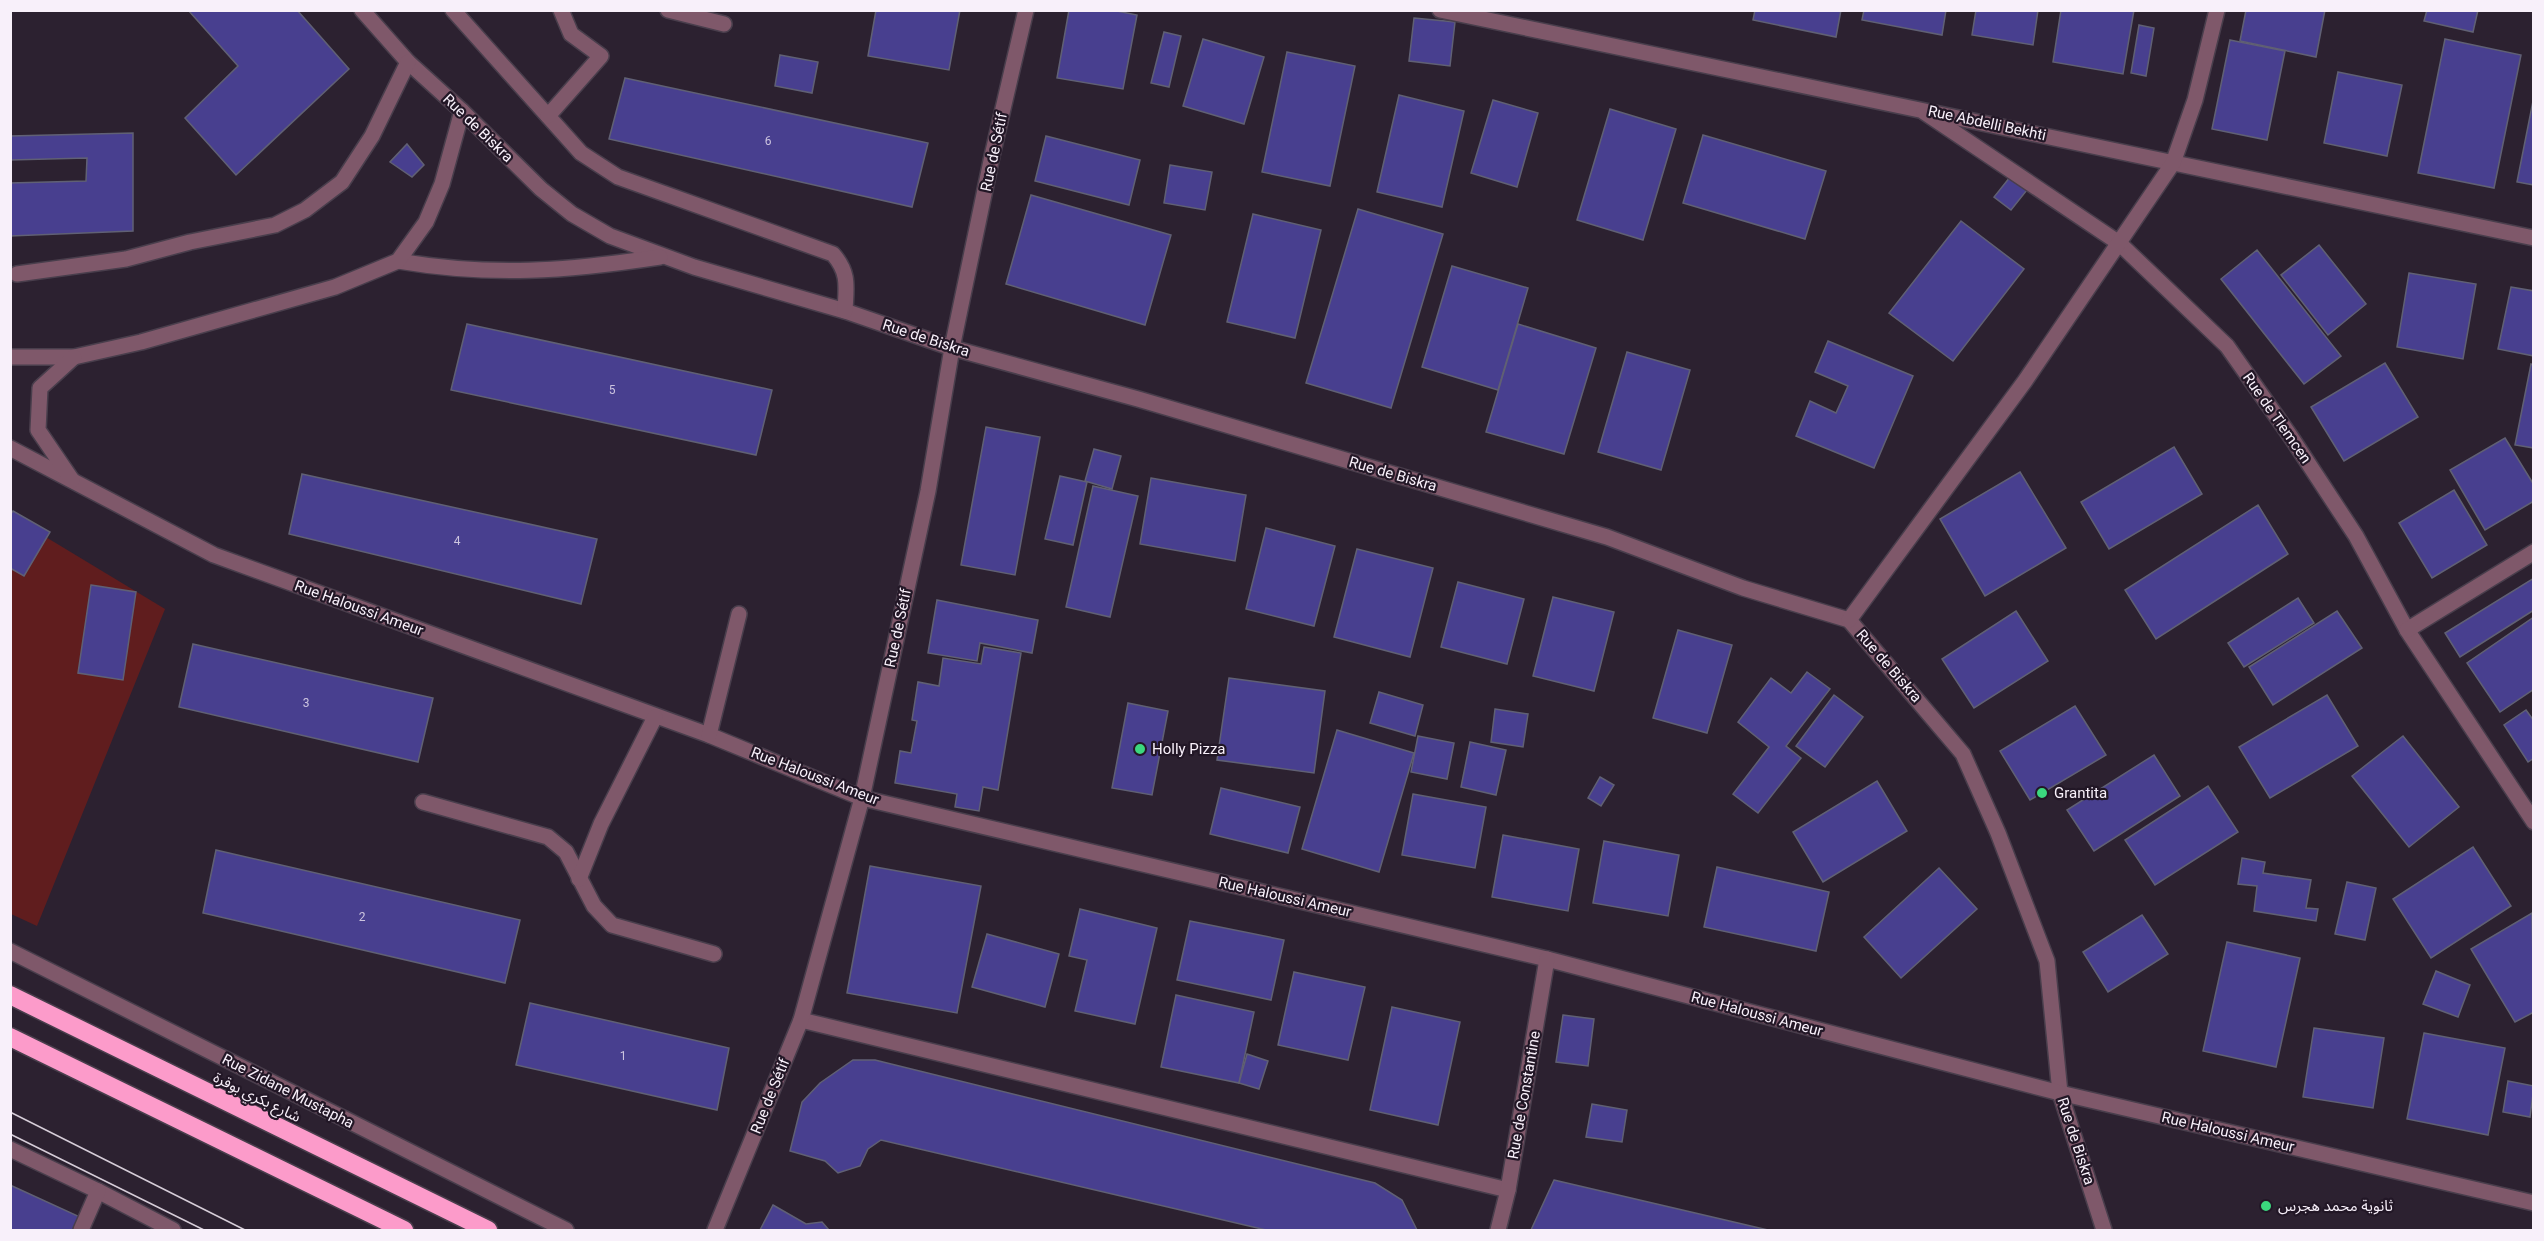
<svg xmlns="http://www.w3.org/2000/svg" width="2544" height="1241" font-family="Roboto,'Noto Sans Arabic',sans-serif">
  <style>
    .green { fill: #601d1e }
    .building { fill: #483f8f; stroke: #606074; stroke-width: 1.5 }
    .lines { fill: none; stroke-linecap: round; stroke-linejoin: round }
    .minor-casing { stroke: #493e4c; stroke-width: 18 }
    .highway-casing { stroke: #493e4c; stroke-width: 21 }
    .minor { stroke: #7f586a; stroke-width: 15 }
    .highway { stroke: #fc9bca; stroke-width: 18 }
    .tram { stroke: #d6cdd8; stroke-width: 1.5 }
    .poi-dot { fill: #3bd77e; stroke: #221726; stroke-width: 2 }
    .labels { text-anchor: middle; stroke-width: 4.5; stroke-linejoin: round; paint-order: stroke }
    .number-label { font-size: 12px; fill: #ccc4df }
    .street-label { font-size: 15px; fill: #f8f0fa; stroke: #221726 }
    .poi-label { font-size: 15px; fill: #f8f0fa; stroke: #221726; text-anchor: start }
  </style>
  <rect width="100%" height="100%" fill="#2c2130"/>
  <polygon class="green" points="11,516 165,609 37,926 11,914"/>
  <g class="building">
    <polygon points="188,10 297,10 349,69 236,175 185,118 238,66"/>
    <polygon points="876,10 960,10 949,70 868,56"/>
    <polygon points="1069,10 1112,10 1137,15 1123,89 1057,78"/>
    <polygon points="1755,10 1841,10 1836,37 1753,20"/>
    <polygon points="1864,10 1946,10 1942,35 1862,20"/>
    <polygon points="1976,10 2038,10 2033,45 1972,35"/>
    <polygon points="2061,10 2134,10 2123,74 2053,62"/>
    <polygon points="2246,10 2325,10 2316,57 2240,41"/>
    <polygon points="2427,10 2478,10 2473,32 2424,21"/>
    <polygon points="1414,18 1455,22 1450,66 1409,61"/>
    <polygon points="2139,25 2154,28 2146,76 2131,73"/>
    <polygon points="1164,32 1181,36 1169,87 1151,83"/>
    <polygon points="1203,39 1264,57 1244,124 1183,106"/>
    <polygon points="2445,39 2521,55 2494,188 2418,173"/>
    <polygon points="2230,40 2285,51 2267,140 2212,129"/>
    <polygon points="1287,52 1355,66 1330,186 1262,172"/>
    <polygon points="780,55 818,62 812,93 775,86"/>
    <polygon points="2338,72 2402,85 2387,156 2324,143"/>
    <polygon points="625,78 928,143 912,207 609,139"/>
    <polygon points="1399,95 1464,111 1442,207 1377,192"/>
    <polygon points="2534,96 2534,185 2517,182"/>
    <polygon points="1493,100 1538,113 1517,187 1471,173"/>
    <polygon points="1610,109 1676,129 1643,240 1577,220"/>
    <polygon points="133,133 133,231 10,236 10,183 86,181 87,158 10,160 10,136"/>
    <polygon points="1703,135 1826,171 1805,239 1683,203"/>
    <polygon points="1046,136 1140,160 1129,205 1035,181"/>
    <polygon points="407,144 424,165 412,177 390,162"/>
    <polygon points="1170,165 1212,172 1205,210 1164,203"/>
    <polygon points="2010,177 2027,190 2011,210 1994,197"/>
    <polygon points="1031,195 1171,235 1145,325 1006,284"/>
    <polygon points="1358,209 1443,234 1391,408 1306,383"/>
    <polygon points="1253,214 1321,230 1295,338 1227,322"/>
    <polygon points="1961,221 2024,269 1953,361 1889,313"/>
    <polygon points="2319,245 2366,304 2328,335 2281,275"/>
    <polygon points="2257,250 2341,356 2304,384 2221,279"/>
    <polygon points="1452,266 1528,288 1498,390 1422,367"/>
    <polygon points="2409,273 2476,284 2463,359 2397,347"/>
    <polygon points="2511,287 2534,291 2534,356 2498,349"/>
    <polygon points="467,324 772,390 756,455 451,390"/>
    <polygon points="1518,324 1596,348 1564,454 1486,432"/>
    <polygon points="1828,341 1913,376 1874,468 1796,436 1810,401 1836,413 1848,386 1815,372"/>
    <polygon points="1627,352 1690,370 1661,470 1598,452"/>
    <polygon points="2385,363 2418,417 2344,461 2311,407"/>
    <polygon points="2531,364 2534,365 2534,448 2515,445"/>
    <polygon points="986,427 1040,437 1015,575 961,565"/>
    <polygon points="2505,438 2534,485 2534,501 2485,530 2450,470"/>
    <polygon points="2174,447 2202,494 2109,549 2081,502"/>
    <polygon points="1094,449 1121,456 1112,489 1085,481"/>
    <polygon points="2020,472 2066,548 1985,596 1940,519"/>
    <polygon points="302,474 597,539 581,604 289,534"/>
    <polygon points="1060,476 1087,482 1073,545 1045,539"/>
    <polygon points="1151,478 1246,495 1235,561 1140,544"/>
    <polygon points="1093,486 1138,496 1110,617 1066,607"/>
    <polygon points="2454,490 2487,545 2432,578 2399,523"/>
    <polygon points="2258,505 2288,554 2156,639 2125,590"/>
    <polygon points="13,511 50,532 24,576 10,568 10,515"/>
    <polygon points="1266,528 1335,546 1314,626 1246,609"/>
    <polygon points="1357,549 1433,568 1410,657 1334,637"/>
    <polygon points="2534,578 2534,610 2460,657 2445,633"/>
    <polygon points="1458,582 1524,599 1507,664 1441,647"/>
    <polygon points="91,585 136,592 123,680 78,673"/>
    <polygon points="1553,597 1614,612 1594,691 1533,676"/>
    <polygon points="2298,598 2314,623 2244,667 2228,643"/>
    <polygon points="937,600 1038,620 1032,653 980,643 977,661 928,653"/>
    <polygon points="2016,611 2048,661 1974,708 1942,659"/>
    <polygon points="2337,611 2362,648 2273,705 2249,667"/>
    <polygon points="2534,617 2534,689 2500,712 2467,663"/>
    <polygon points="1678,630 1732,645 1707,733 1653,718"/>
    <polygon points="193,644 433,698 418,762 179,707"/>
    <polygon points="984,647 1021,653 998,790 983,787 979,811 955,807 957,794 895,783 900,751 911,753 917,721 912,720 918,682 939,686 943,658 981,664"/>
    <polygon points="1807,672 1830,689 1786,746 1801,758 1758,813 1733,794 1769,747 1738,722 1771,678 1791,693"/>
    <polygon points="1229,678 1325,691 1314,773 1217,760"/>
    <polygon points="1379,692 1423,705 1415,736 1370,723"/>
    <polygon points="1834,695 1863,717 1825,767 1796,746"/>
    <polygon points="2327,695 2358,746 2270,798 2239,747"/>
    <polygon points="1128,703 1168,711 1152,795 1112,788"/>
    <polygon points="2075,706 2106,755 2030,800 2000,751"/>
    <polygon points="1495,709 1528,714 1523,747 1491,742"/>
    <polygon points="2526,710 2534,721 2534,758 2528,762 2504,725"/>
    <polygon points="1337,730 1414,753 1379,872 1302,849"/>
    <polygon points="1418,736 1454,743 1447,779 1411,772"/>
    <polygon points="2403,736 2459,807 2409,847 2352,776"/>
    <polygon points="1470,742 1506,750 1496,795 1461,787"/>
    <polygon points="2154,755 2180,796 2094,851 2067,810"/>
    <polygon points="1600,777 1614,785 1601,806 1588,798"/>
    <polygon points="1877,781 1907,831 1823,882 1793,832"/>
    <polygon points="2208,786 2238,832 2155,885 2125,840"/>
    <polygon points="1221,788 1300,807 1288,853 1210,834"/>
    <polygon points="1413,794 1486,807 1475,868 1402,855"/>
    <polygon points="1503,835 1579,849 1568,911 1492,897"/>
    <polygon points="1604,841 1679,855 1668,916 1593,903"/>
    <polygon points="2473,847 2511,906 2431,958 2393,899"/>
    <polygon points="216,850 520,920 505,983 203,913"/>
    <polygon points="2242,858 2265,862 2263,873 2311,880 2306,908 2318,909 2316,921 2254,911 2257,886 2238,884"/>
    <polygon points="870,866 981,886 957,1013 847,993"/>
    <polygon points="1717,867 1829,892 1816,951 1704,927"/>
    <polygon points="1939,868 1977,909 1901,978 1864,937"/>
    <polygon points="2347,882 2376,888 2365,940 2335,934"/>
    <polygon points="1080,909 1157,928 1135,1024 1075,1011 1087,960 1069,956"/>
    <polygon points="2532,913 2534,1012 2515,1022 2471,949"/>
    <polygon points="2142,915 2168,954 2108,992 2083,952"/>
    <polygon points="1190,921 1284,940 1271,1000 1177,980"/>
    <polygon points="987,934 1059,954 1045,1007 972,987"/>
    <polygon points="2227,942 2300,958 2276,1067 2203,1051"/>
    <polygon points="2436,971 2470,985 2458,1017 2423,1004"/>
    <polygon points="1294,972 1365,987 1348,1060 1278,1045"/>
    <polygon points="1176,995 1254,1012 1239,1083 1161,1067"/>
    <polygon points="530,1003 729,1048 717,1110 516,1065"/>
    <polygon points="1392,1007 1460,1022 1438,1125 1370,1110"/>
    <polygon points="1563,1015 1594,1019 1588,1066 1556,1062"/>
    <polygon points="2314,1028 2384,1038 2373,1108 2303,1097"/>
    <polygon points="2424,1033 2505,1048 2488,1135 2407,1119"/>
    <polygon points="1247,1054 1268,1061 1259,1089 1239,1083"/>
    <polygon points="853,1060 875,1060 1375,1183 1402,1200 1417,1230 1266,1230 881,1140 868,1149 860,1166 838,1173 825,1161 790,1151 802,1102 820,1083"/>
    <polygon points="2508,1081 2534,1086 2530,1117 2503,1112"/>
    <polygon points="1592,1104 1627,1110 1622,1142 1586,1137"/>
    <polygon points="1554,1180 1768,1230 1531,1230"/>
    <polygon points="10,1185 80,1217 74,1230 10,1230"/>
    <polygon points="773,1205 806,1224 822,1222 829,1230 760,1230"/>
  </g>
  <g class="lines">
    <g class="minor-casing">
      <g id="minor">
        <polyline points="362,10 408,62 462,111 541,189 572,214 610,236 694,267 845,311 952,348 1138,399 1607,537 1743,588 1849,620 1963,754 1998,833 2047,961 2060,1093 2104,1230"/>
        <path d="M453,10L581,153L618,177L833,254C850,274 846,287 845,311"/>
        <polyline points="668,10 724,24"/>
        <polyline points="1440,10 2534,238"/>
        <polyline points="1924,112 2119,243 2227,346 2291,437 2356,536 2407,630 2534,822"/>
        <polyline points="548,116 601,56 571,34 561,10"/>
        <path d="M398,261C492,277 567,271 660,257"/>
        <polyline points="17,274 126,259 190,242 275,225 305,210 342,182 372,136 408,62"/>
        <polyline points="10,357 74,357 141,342 335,287 398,261 426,222 442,184 462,111"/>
        <polyline points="10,448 214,555 709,735 862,798 1547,959 2060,1093 2534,1203"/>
        <polyline points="72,480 38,430 40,388 74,357"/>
        <polyline points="1849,620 2025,381 2173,163 2195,100 2217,10"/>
        <polyline points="2407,630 2534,552"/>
        <polyline points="709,735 739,614"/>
        <polyline points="423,802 548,837 566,852 594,906 612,925 714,954"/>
        <polyline points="579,879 601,824 655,717"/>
        <polyline points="10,951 566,1230"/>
        <polyline points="801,1020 1508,1190"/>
        <polyline points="10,1149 98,1191 173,1230"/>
        <polyline points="81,1230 98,1191"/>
        <polyline points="715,1230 801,1020 862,798 928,491 952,348 992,156 1026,10"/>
        <polyline points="1498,1230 1508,1190 1547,959"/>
      </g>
    </g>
    <g class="highway-casing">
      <g id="highway">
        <polyline points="10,995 488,1230"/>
        <polyline points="10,1037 404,1230"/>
      </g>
    </g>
    <use href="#minor" class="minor"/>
    <use href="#highway" class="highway"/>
    <g class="tram">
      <polyline points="10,1112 245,1230"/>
      <polyline points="10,1134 204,1230"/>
    </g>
  </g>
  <g class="poi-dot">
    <circle cx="1140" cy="749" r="6"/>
    <circle cx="2042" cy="793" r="6"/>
    <circle cx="2266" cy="1206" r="6"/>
  </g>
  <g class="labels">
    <g class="number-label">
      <text x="768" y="145">6</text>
      <text x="612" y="394">5</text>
      <text x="457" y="545">4</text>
      <text x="306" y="707">3</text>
      <text x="362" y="921">2</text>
      <text x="623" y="1060">1</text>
    </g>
    <g class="street-label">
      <text transform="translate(1987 123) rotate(12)" y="5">Rue Abdelli Bekhti</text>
      <text transform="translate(478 128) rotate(44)" y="5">Rue de Biskra</text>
      <text transform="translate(994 152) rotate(-78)" y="5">Rue de Sétif</text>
      <text transform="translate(926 338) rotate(18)" y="5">Rue de Biskra</text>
      <text transform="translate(2277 418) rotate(55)" y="5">Rue de Tlemcen</text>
      <text transform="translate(1393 474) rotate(16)" y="5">Rue de Biskra</text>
      <text transform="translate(359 608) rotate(20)" y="5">Rue Haloussi Ameur</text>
      <text transform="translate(898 628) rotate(-78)" y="5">Rue de Sétif</text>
      <text transform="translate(1889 666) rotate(49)" y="5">Rue de Biskra</text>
      <text transform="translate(815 776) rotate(21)" y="5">Rue Haloussi Ameur</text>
      <text transform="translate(1285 897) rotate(13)" y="5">Rue Haloussi Ameur</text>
      <text transform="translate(1757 1014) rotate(15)" y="5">Rue Haloussi Ameur</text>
      <text transform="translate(288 1091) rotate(27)" y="5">Rue Zidane Mustapha</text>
      <text transform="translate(1524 1095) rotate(-80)" y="5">Rue de Constantine</text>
      <text transform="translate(770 1096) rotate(-68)" y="5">Rue de Sétif</text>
      <text transform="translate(257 1097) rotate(26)" y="5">شارع بكري بوقرة</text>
      <text transform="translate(2228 1132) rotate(13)" y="5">Rue Haloussi Ameur</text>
      <text transform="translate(2076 1141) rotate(72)" y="5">Rue de Biskra</text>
    </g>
    <g class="poi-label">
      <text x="1152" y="754">Holly Pizza</text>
      <text x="2054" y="798">Grantita</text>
      <text x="2278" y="1211">ثانوية محمد هجرس</text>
    </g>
  </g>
  <rect width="2544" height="1241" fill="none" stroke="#f8f0fa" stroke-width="24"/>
</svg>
